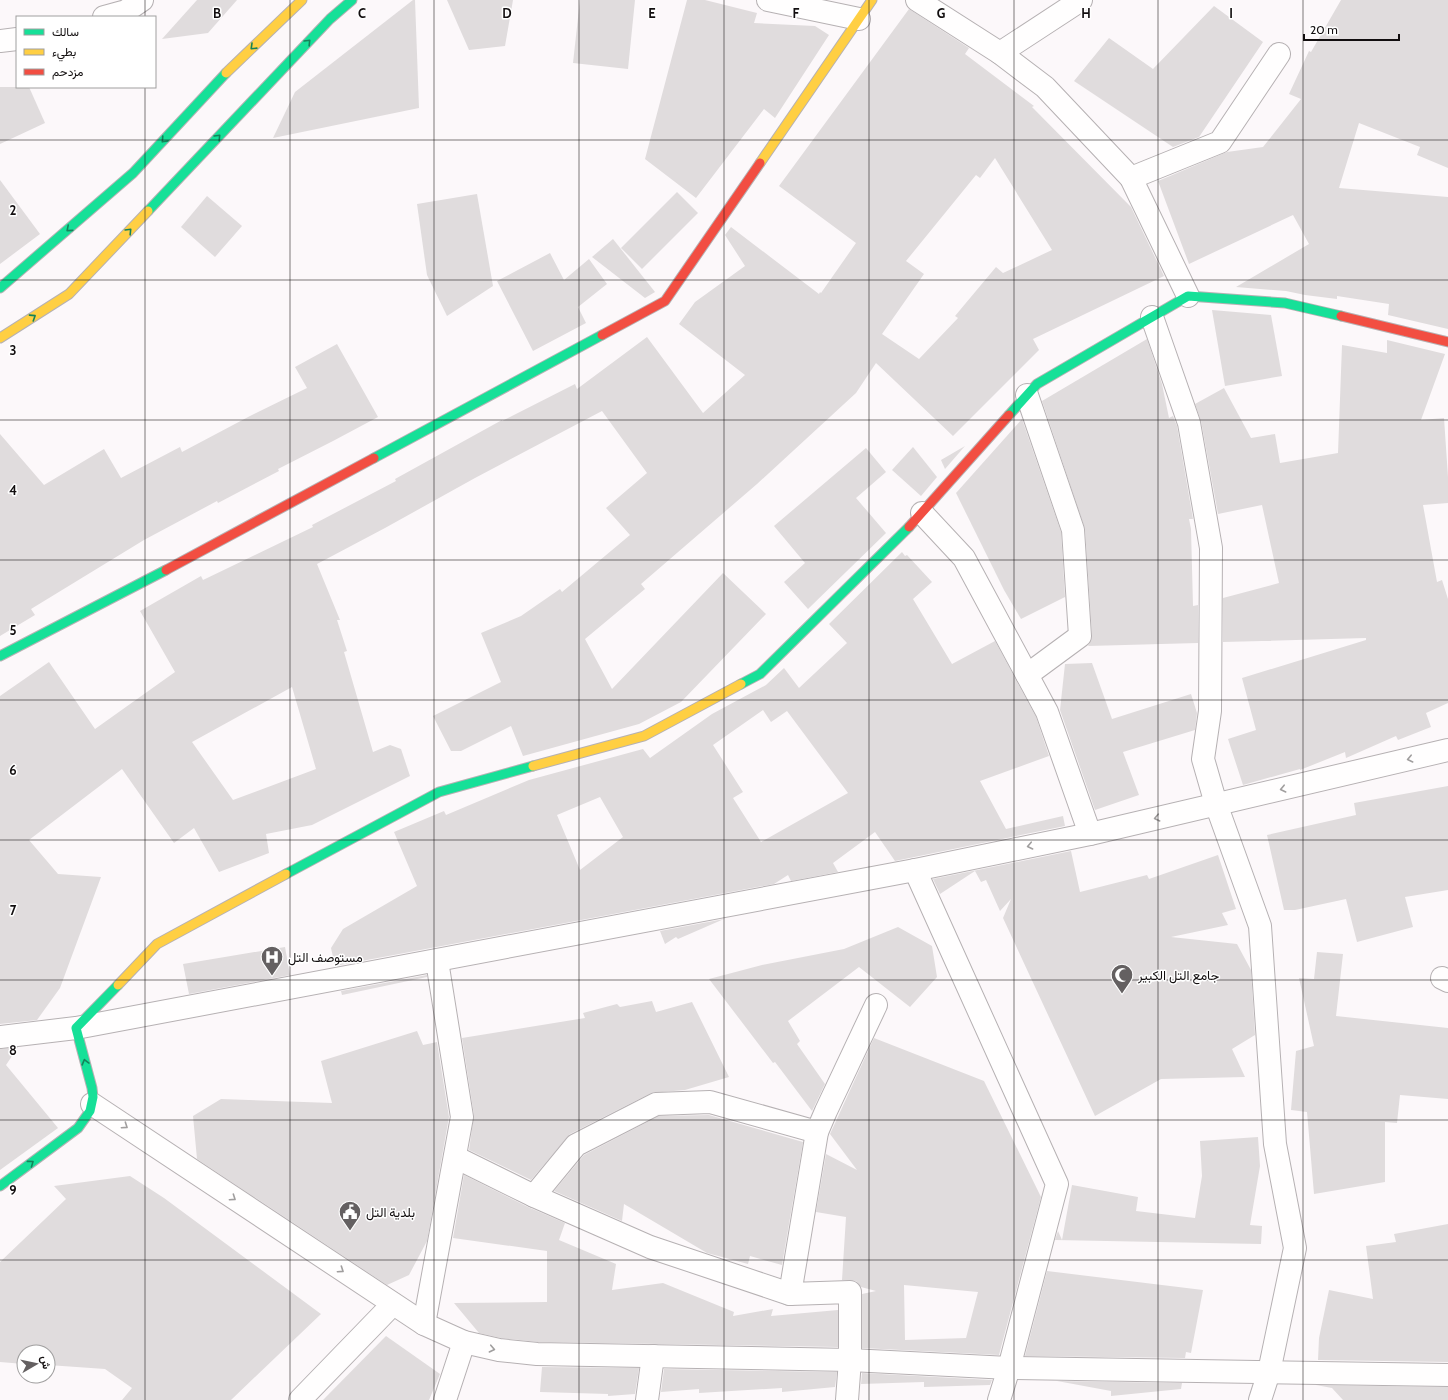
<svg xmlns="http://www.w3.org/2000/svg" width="1448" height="1400" font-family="Cabin,Vazirmatn,sans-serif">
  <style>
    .building { fill: #e0dcdd; fill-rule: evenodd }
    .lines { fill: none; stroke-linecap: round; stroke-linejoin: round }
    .street-casing { stroke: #b6b1b3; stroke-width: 24 }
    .fast-casing { stroke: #b6b1b3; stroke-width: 11 }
    .slow-casing { stroke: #b6b1b3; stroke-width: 11 }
    .jam-casing { stroke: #b6b1b3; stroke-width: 11 }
    .street { stroke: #fffefe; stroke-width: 22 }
    .fast { stroke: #16e098; stroke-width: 9 }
    .slow { stroke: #ffcf43; stroke-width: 9 }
    .jam { stroke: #f24e42; stroke-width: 9 }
    .oneway { stroke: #14825a }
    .oneway2 { stroke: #a09e9e }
    .grid { fill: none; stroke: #120e0f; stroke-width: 1; stroke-opacity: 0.55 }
    .labels { text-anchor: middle; stroke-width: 3; stroke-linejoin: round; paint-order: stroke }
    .poi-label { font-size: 13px; fill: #120e0f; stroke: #fff; text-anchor: start }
    .grid-label { font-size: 13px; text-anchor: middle; font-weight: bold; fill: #120e0f; stroke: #fff; stroke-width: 3; stroke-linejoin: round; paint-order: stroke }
  </style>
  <rect width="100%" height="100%" fill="#fcf8fa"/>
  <g class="building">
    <polygon points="197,0 237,0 208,33 162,39"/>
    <polygon points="413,0 415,0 419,108 273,138 295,92"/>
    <polygon points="447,0 513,0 505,46 469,50"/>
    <polygon points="580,0 635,0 628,69 573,63"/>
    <polygon points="687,0 705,0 757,13 754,23 815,26 829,35 775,118 764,109 696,198 645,159"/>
    <polygon points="1341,0 1448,0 1448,168 1417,155 1420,147 1359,123 1339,188 1448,197 1448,329 1388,315 1389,304 1337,296 1337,299 1305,295 1286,291 1236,287 1309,244 1293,215 1189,264 1158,181 1227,152 1263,147 1301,99 1289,94 1309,51 1311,52"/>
    <polygon points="1214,6 1263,42 1199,137 1173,147 1074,81 1109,38 1153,69"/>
    <path d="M909,9L969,48L965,54L1034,106L1032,107L1131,207L1164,276L1033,339L1039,350L953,436L876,363L856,393L757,484L641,584L645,589L585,639L612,689L723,573L766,614L681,702L639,724L523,756L511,726L461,751H451L433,716L501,682L481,633L521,616L560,589L562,592L630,535L606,508L647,473L602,411L475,478L385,528L317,564L340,620H337L347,651L344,652L373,752L390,745L401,749L410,776L312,825L266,834L269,853L219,872L194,828L174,843L122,769L29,840L58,874L101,877L60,988L37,1020L0,1024V696L49,662L95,729L175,672L140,611L201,576L203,580L313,527L312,525L396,481L395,479L502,420V421L575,384L577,389L647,337L703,413L745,375L679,324L695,302L745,266L725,235L731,227L819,294L820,292L821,293L856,243L779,186ZM995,158L1052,250L1003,273L996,267L955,316L958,318L919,359L882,334L924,274L906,261L976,175L980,178ZM292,687L316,769L233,800L192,742Z"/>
    <polygon points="0,87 29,87 45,123 0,144"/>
    <polygon points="0,180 40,234 0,264"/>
    <polygon points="677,192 698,213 642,269 621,248"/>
    <polygon points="477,194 493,286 447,316 427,275 417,204"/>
    <polygon points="207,196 242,226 215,257 181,227"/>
    <polygon points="613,239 655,292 645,298 592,257"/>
    <polygon points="550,253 564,280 589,259 607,284 578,307 586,323 533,351 497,281"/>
    <polygon points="1212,310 1271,315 1282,376 1225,386"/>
    <polygon points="1147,339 1162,384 1169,418 1173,416 1177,426 1193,519 1189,519 1191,529 1193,606 1198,605 1198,643 1088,646 1091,641 1092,635 1085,529 1042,401"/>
    <polygon points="1387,340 1445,354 1421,420 1444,418 1448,477 1448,503 1423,505 1437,582 1442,580 1448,599 1448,703 1426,713 1431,727 1398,740 1396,736 1346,758 1345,752 1300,770 1300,769 1243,785 1228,739 1256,730 1242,678 1366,640 1366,638 1223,642 1223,598 1279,583 1262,505 1218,514 1201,421 1195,404 1224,388 1251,438 1275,434 1280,463 1338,453 1342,345 1387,353"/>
    <polygon points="337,344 378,417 333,441 278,469 279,471 218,503 217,501 144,540 31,609 35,615 0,636 0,434 44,485 104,449 121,478 180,447 182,452 250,416 307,388 295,367"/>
    <polygon points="1022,419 1061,532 1065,597 1021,619 1004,590 956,493"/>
    <polygon points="965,446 945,469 941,460"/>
    <polygon points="913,447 937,477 921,496 892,470"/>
    <polygon points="866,448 886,472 856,498 886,533 808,609 784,582 805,563 774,526"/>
    <path d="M902,552L905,556L907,555L932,582L913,599L952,664L995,641L1036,717L1049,756L980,781L1006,829L1063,816L1065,826L895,861L875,832L833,863L838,872L791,881L788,875L774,884L335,966L331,948L343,929L417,886L394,832L444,811L446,815L529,780L643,749L650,758L712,714L766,685L784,668L799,688L847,643L829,624ZM763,710L771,722L787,711L848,793L761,842L733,798L743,792L713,745ZM600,797L623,837L580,870L557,815Z"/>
    <polygon points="1092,663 1112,719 1191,694 1197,713 1195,730 1123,752 1139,795 1095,810 1060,710 1065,664"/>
    <polygon points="1448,786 1448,890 1405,897 1413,927 1357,942 1346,899 1295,910 1284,910 1267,835 1356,815 1354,803"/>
    <polygon points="1071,851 1080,892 1147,875 1149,879 1218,855 1236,909 1222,913 1228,925 1171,937 1237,944 1251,970 1255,1035 1232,1049 1245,1077 1161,1079 1095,1116 1003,918 1011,899 1000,911 986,880 981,882 975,871 940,894 933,879"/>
    <polygon points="724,919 678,939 676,937 665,944 660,931"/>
    <polygon points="898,927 932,946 937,977 910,1007 859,967 788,1021 800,1041 797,1044 825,1084 812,1111 775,1062 773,1063 709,979 762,965 844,949"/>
    <polygon points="285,947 290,975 189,994 183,964"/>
    <polygon points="1317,952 1343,954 1336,1016 1448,1028 1448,1099 1400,1095 1397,1123 1385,1122 1385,1182 1314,1194 1307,1112 1291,1110 1296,1051 1314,1046 1299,978 1314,979"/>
    <polygon points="427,975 427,977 342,995 341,991"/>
    <polygon points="652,1001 656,1012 692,1002 729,1077 685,1090 651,1093 570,1134 531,1180 469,1150 474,1115 462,1038 585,1018 583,1013 617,1004 620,1007"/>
    <polygon points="417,1031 423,1045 437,1042 449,1117 427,1241 409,1275 387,1285 197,1159 193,1116 221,1099 332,1103 321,1061"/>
    <path d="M874,1038L984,1081L1041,1197L999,1355L862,1348V1294L876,1291L861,1287L856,1281L842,1280L846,1217L816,1212L826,1154L857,1170L830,1134ZM904,1285L978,1292L966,1338L905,1340Z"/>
    <polygon points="18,1047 6,1065 58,1128 0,1170 0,1049"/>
    <polygon points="709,1115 803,1142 782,1265 750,1256 748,1264 707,1253 624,1204 622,1221 554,1191 584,1155 659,1116"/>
    <polygon points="1258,1137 1260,1166 1250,1225 1262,1226 1261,1244 1055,1240 1058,1231 1062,1240 1072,1185 1138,1197 1136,1211 1195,1218 1202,1176 1200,1141"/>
    <polygon points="464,1175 528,1207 565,1223 559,1240 616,1264 612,1290 663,1283 734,1312 733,1316 773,1309 771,1316 838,1310 838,1347 538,1342 501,1338 479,1333 454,1303 547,1302 547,1251 453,1238"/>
    <polygon points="130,1176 164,1198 321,1314 231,1400 122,1400 132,1388 105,1369 48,1365 48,1352 24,1352 24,1364 0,1362 0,1262 66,1199 54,1186"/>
    <polygon points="1448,1224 1448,1362 1318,1360 1319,1338 1329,1290 1373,1299 1366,1246 1396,1242 1394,1234"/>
    <polygon points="1047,1271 1203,1290 1191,1353 1186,1352 1185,1358 1025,1356"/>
    <polygon points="386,1336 440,1374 429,1400 323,1400"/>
    <polygon points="542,1367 639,1368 635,1394 608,1396 608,1394 540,1392"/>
    <polygon points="664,1369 837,1372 835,1387 782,1392 782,1388 699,1393 699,1389 661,1392"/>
    <polygon points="862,1373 992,1380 990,1385 924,1387 924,1382 861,1384"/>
    <polygon points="1057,1381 1182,1383 1181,1389 1111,1396 1111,1391"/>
    <polygon points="1316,1385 1448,1387 1448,1400 1343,1400 1332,1388"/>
  </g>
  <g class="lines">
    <g class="street-casing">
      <g id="street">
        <polyline points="768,0 859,19"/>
        <polyline points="917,0 1000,53 1045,87 1131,178 1188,296"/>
        <polyline points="104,17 126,11 142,0"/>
        <polyline points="0,41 17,39"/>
        <polyline points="1000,53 1081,0"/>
        <polyline points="1131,178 1220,142 1279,54"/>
        <polyline points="1152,317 1189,423 1211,548 1210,711 1203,759 1216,804 1260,926 1275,1144 1295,1248 1269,1372 1260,1400"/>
        <polyline points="1027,395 1073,530 1080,636 1027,675"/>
        <polyline points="922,513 964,558 1047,712 1090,834"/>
        <polyline points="915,870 1057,1184 1009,1368 999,1400"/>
        <polyline points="1442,978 1448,981"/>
        <polyline points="0,1037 76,1028 915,870 1090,834 1448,750"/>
        <polyline points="92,1104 424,1324 464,1342 499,1350 537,1354 850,1360 1009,1368 1448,1375"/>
        <polyline points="455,1157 534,1196 576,1145 656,1104 710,1102 817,1132"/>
        <polyline points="534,1196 650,1247 790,1294"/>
        <polyline points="424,1324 462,1117 437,961"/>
        <polyline points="300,1400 393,1304"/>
        <polyline points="445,1400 464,1342"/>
        <polyline points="647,1400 653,1356"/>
        <polyline points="847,1400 850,1360 850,1292 790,1294 817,1132 826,1111 876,1005"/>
      </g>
    </g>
    <g class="fast-casing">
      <g id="fast">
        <polyline points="148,211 330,19 352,0"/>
        <polyline points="0,288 133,173 226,73"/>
        <polyline points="1009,415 1037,384 1188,296 1285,303 1341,316"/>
        <polyline points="374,458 602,335"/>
        <polyline points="0,656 166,570"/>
        <polyline points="741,684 760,674 909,527"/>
        <polyline points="286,874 439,792 533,766"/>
        <polyline points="0,1186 78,1128 90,1111 93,1097 92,1088 76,1028 118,985"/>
      </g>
    </g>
    <g class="slow-casing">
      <g id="slow">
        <polyline points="226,73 302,0"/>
        <polyline points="760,163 872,0"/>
        <polyline points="0,338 69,294 148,211"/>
        <polyline points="533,766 644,736 741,684"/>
        <polyline points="118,985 157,944 286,874"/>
      </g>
    </g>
    <g class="jam-casing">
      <g id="jam">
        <polyline points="1341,316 1448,342"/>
        <polyline points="602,335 665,301 760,163"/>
        <polyline points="909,527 1009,415"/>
        <polyline points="166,570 374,458"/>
      </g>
    </g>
    <use href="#street" class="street"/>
    <use href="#fast" class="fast"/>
    <use href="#slow" class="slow"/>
    <use href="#jam" class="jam"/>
  </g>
  <defs><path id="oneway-chevron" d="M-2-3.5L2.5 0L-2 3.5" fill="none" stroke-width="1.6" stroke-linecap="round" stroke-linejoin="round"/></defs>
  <g class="oneway">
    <use href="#oneway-chevron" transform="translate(308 42) rotate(-46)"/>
    <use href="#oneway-chevron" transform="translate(253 47) rotate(136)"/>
    <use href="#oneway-chevron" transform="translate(218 137) rotate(-46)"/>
    <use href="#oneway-chevron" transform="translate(164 140) rotate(133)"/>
    <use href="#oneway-chevron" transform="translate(69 229) rotate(139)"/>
    <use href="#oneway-chevron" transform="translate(129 231) rotate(-46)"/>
    <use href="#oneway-chevron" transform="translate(33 317) rotate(-33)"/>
    <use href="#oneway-chevron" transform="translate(85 1062) rotate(-105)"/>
    <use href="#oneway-chevron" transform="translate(31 1163) rotate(-36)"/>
  </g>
  <g class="oneway2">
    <use href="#oneway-chevron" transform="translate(1410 759) rotate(167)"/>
    <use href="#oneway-chevron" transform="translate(1283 789) rotate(167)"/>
    <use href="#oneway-chevron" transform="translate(1157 818) rotate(167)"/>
    <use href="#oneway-chevron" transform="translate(1030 846) rotate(168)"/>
    <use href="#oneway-chevron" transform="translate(125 1126) rotate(34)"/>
    <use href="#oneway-chevron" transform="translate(233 1198) rotate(34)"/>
    <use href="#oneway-chevron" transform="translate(341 1270) rotate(34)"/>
    <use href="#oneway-chevron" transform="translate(492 1349) rotate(12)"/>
  </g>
  <path class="grid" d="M145,0V17M290,0V1400M434,0V1400M579,0V1400M724,0V1400M869,0V1400M1014,0V1400M1158,0V1400M1303,0V1400M145,87V1400M0,140H1448M0,280H1448M0,420H1448M0,560H1448M0,700H1448M0,840H1448M0,980H1448M0,1120H1448M0,1260H1448"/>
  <defs>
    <g id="hospital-pin" transform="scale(1.15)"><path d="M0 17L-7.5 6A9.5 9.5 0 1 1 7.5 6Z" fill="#646061" stroke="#fff"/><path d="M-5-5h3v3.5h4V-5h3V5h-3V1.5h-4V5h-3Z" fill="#fff"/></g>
    <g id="mosque-pin" transform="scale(1.15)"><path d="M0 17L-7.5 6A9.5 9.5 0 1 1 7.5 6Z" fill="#646061" stroke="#fff"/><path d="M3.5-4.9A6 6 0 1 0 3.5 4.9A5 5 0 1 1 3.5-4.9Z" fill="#fff"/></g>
    <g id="civic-pin" transform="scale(1.15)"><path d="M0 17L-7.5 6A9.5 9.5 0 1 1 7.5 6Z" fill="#646061" stroke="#fff"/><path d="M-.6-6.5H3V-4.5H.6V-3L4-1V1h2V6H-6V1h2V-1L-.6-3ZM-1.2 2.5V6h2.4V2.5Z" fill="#fff"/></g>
  </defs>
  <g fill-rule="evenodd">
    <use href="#hospital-pin" x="272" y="957"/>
    <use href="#mosque-pin" x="1122" y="975"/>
    <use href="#civic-pin" x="350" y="1212"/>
  </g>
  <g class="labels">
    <g class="poi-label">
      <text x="288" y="962">مستوصف التل</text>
      <text x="1138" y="980">جامع التل الكبير</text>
      <text x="366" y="1217">بلدية التل</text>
    </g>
  </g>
  <g class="grid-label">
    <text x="217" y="18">B</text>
    <text x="362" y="18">C</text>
    <text x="507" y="18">D</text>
    <text x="652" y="18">E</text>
    <text x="796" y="18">F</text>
    <text x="941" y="18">G</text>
    <text x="1086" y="18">H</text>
    <text x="1231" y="18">I</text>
    <text x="13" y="215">2</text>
    <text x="13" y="355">3</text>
    <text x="13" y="495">4</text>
    <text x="13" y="635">5</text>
    <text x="13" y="775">6</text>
    <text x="13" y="915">7</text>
    <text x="13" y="1055">8</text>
    <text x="13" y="1195">9</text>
  </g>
  <rect x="16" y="16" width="140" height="72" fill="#ffffff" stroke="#a09f9f"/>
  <rect x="24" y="29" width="20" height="6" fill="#16e098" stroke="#a09f9f"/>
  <text x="52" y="36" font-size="12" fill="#120e0f">سالك</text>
  <rect x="24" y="49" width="20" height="6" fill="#ffcf43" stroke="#a09f9f"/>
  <text x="52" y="56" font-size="12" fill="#120e0f">بطيء</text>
  <rect x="24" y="69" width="20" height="6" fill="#f24e42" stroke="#a09f9f"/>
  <text x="52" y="76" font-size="12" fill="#120e0f">مزدحم</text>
  <g transform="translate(36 1364) rotate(81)"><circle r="19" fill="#ffffff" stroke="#a09f9f"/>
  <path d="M0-3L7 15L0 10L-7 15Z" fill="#646061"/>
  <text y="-6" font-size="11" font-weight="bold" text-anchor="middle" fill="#120e0f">ش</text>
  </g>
  <path d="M1304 34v6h95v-6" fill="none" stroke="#120e0f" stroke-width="2"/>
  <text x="1310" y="34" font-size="12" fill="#120e0f" stroke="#ffffff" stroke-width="3" paint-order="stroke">20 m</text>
</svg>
